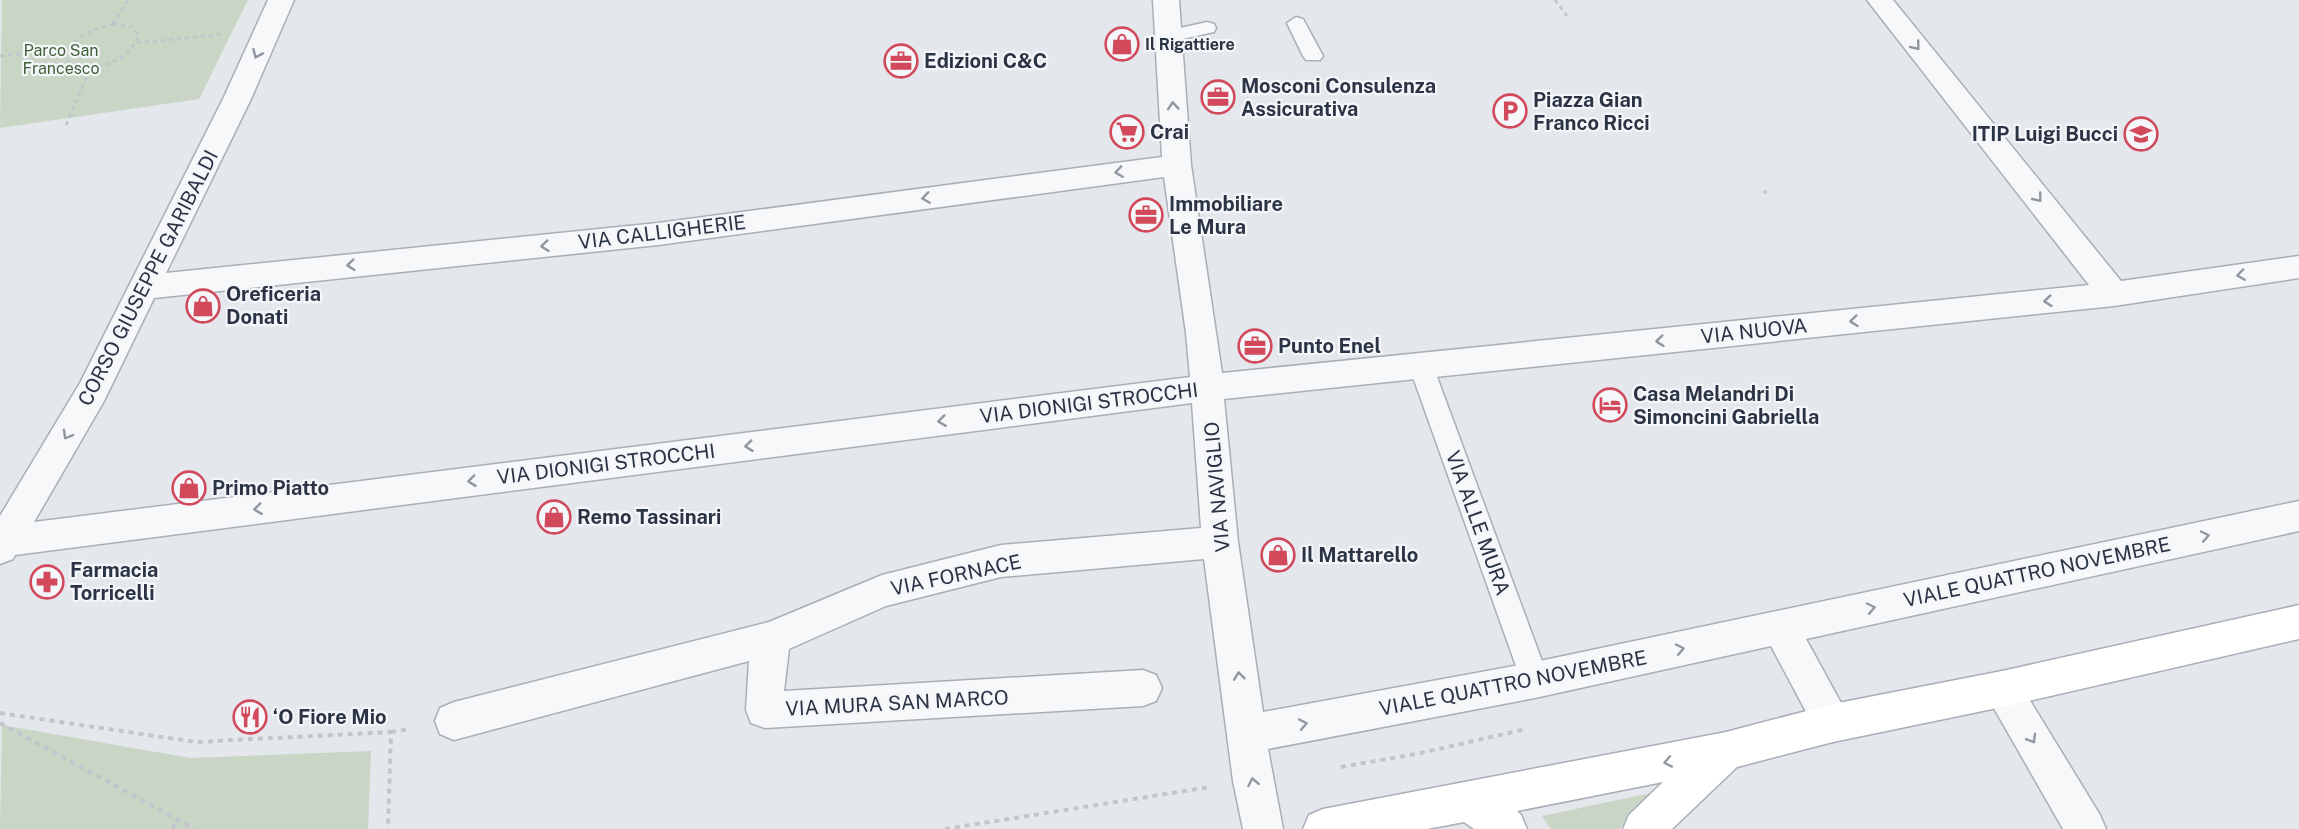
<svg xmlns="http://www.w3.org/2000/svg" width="2299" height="829" font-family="'Public Sans',sans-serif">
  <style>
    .green { fill: #c9d6c5 }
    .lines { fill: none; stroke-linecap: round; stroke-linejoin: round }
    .lane-casing { stroke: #a9aeb7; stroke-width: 3 }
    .street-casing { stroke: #a9aeb7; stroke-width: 3 }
    .secondary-casing { stroke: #a9aeb7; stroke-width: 3 }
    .path-far1 { stroke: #c2c5cb; stroke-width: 3; stroke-dasharray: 4 4; stroke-linecap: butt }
    .path { stroke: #c2c5cb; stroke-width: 4; stroke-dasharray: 5 5; stroke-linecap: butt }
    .lane { fill: #f7f8fa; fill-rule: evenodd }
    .street { fill: #f7f8fa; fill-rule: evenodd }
    .secondary { fill: #fff; fill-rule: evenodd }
    .oneway { stroke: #9196a0 }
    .oneway2 { stroke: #959aa2 }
    .labels { text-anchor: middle; stroke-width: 4.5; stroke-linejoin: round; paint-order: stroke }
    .far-poi-label { font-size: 16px; font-weight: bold; fill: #2b3445; stroke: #f4f6f9; text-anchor: start }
    .far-park-label { font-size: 16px; fill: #3f6138; stroke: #f4f6f9 }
    .poi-label { font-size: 20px; font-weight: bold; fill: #2b3445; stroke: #f4f6f9; text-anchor: start }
    .street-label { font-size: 20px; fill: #2b3445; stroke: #f4f6f9 }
  </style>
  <rect width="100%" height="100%" fill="#e4e7ec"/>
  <g class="green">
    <polygon points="2,0 248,0 199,99 0,128"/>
    <polygon points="2,725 190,758 371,751 368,829 0,829"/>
    <polygon points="1656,792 1619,829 1551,829 1542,816"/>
  </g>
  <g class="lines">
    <g class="lane-casing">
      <g id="lane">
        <polygon points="1296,17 1303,19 1323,56 1320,60 1306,60 1303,56 1287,23"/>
        <polygon points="1207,22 1214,24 1216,28 1214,32 1169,42 1162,40 1160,36 1162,32"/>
        <polygon points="1421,357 1429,359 1433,366 1549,680 1545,689 1535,693 1525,689 1521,680 1409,366 1413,359"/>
      </g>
    </g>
    <g class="street-casing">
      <g id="street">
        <path d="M268,0H294L251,99L166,273L658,223L1162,157L1153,0H1179L1191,165L1222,373L2089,285L1867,0H1893L2121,281L2299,256V278L2114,306L1224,399L1238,542L1263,712L1535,662L2299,501V531L1806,639L1852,723L1847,736L1833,742L1819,736L1771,646L1535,698L1268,749L1283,829H1243L1233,781L1204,559L1001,577L886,606L789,649L784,691L1143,670L1156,675L1162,688L1156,701L1143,706L765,728L751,723L746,710L749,661L454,740L440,734L435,721L440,708L454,702L769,622L882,575L1001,545L1201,528L1192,403L15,555L13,559L0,564V516L80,383L223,99ZM1164,177L1186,333L1190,377L34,522L104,401L154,298L658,245Z"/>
        <polygon points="2002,671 2015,676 2100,815 2106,829 2063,829 1983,689 1989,676"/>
      </g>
    </g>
    <g class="secondary-casing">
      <polygon id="secondary" points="2299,605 2299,639 2002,707 1833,742 1737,767 1672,829 1623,829 1629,815 1663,782 1517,811 1521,815 1527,829 1474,829 1464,822 1427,829 1303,829 1309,815 1323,809 1726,732 1833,704 2002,671"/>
    </g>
    <g class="path-far1">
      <polyline points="1555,0 1569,19"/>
      <path d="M113,24L132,27L139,36C126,63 95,74 68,61L66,55C75,35 93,29 113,24Z"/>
      <polyline points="113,24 128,0"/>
      <polyline points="137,43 225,34"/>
      <polyline points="0,56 68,49"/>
      <polyline points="66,125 91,67"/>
      <polyline points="1763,192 1768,192"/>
    </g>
    <g class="path">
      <polyline points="0,713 196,742 391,732 388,829"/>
      <polyline points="0,723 195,829"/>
      <polyline points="391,732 411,729"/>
      <polyline points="1341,767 1421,753 1526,729"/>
      <polyline points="173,829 175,820"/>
      <polyline points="945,829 1210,787"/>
    </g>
    <use href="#lane" class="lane"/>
    <use href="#street" class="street"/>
    <use href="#secondary" class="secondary"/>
  </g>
  <defs><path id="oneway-chevron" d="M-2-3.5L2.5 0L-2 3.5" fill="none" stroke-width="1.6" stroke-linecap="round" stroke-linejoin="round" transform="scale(1.5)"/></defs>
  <g class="oneway">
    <use href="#oneway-chevron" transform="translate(1916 46) rotate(51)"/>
    <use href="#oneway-chevron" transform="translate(257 54) rotate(114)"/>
    <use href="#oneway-chevron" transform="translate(1173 106) rotate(-94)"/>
    <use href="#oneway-chevron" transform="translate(1119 172) rotate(172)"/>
    <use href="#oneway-chevron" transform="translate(926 198) rotate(172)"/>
    <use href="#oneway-chevron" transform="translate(2038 198) rotate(51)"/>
    <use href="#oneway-chevron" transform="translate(545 246) rotate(174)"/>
    <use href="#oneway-chevron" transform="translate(351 265) rotate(174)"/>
    <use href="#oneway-chevron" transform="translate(2241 275) rotate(172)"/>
    <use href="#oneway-chevron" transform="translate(2048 301) rotate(174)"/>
    <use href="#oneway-chevron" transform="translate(1854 321) rotate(174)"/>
    <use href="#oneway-chevron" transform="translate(1660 341) rotate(174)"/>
    <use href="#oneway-chevron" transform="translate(942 421) rotate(173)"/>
    <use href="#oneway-chevron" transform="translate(67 435) rotate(120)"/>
    <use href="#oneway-chevron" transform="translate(749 446) rotate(173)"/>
    <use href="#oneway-chevron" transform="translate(472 481) rotate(173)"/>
    <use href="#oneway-chevron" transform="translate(258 509) rotate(173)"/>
    <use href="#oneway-chevron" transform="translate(2205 536) rotate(-12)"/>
    <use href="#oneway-chevron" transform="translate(1871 608) rotate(-12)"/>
    <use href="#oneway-chevron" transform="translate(1680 649) rotate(-12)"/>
    <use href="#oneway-chevron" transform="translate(1239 676) rotate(-97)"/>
    <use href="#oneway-chevron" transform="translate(1303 724) rotate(-11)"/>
    <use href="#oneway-chevron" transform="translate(2032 739) rotate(59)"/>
    <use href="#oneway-chevron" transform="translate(1253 782) rotate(-101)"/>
  </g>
  <use class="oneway2" href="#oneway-chevron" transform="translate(1668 762) rotate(169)"/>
  <defs>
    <g id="shop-ring" transform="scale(1.725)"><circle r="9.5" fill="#f4f6f9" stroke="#d1495b" stroke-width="1.5"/><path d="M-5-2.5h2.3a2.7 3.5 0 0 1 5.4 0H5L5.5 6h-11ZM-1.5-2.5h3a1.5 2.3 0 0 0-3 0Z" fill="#d1495b"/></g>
    <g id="office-ring" transform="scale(1.725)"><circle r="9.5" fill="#f4f6f9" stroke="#d1495b" stroke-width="1.5"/><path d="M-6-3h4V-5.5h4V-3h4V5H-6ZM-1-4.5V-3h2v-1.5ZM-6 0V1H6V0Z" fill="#d1495b"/></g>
    <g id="parking-ring" transform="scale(1.725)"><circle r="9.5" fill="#f4f6f9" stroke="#d1495b" stroke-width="1.5"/><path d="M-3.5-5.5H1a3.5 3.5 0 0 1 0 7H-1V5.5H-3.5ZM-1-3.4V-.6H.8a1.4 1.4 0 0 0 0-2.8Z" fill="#d1495b"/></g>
    <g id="supermarket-ring" transform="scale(1.725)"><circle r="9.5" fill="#f4f6f9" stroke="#d1495b" stroke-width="1.5"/><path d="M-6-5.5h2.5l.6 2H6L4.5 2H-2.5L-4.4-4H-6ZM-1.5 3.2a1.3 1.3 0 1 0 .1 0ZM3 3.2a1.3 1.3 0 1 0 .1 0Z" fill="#d1495b"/></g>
    <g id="school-ring" transform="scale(1.725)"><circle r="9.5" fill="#f4f6f9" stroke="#d1495b" stroke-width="1.5"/><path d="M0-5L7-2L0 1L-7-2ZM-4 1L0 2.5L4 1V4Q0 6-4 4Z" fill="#d1495b"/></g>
    <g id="hotel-ring" transform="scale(1.725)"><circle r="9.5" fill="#f4f6f9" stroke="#d1495b" stroke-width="1.5"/><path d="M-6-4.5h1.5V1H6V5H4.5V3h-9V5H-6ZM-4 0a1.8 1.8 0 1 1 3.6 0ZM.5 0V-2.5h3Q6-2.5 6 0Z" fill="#d1495b"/></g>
    <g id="pharmacy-ring" transform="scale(1.725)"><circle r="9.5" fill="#f4f6f9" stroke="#d1495b" stroke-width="1.5"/><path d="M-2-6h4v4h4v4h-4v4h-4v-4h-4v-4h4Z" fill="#d1495b"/></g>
    <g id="restaurant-ring" transform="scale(1.725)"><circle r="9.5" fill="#f4f6f9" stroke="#d1495b" stroke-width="1.5"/><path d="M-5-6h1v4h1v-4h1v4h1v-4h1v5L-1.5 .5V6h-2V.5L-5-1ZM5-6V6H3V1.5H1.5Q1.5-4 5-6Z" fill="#d1495b"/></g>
  </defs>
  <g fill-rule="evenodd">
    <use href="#shop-ring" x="1122" y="44"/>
    <use href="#office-ring" x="901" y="61"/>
    <use href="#office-ring" x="1218" y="97"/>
    <use href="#parking-ring" x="1510" y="111"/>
    <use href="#supermarket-ring" x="1127" y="132"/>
    <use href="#school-ring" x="2141" y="134"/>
    <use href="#office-ring" x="1146" y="215"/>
    <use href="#shop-ring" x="203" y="306"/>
    <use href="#office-ring" x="1255" y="346"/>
    <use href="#hotel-ring" x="1610" y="405"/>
    <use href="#shop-ring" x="189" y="488"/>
    <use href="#shop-ring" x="554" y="517"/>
    <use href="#shop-ring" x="1278" y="555"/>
    <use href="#pharmacy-ring" x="47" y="582"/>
    <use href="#restaurant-ring" x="250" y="717"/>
  </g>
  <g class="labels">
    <g class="far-poi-label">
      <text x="1145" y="50">Il Rigattiere</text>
    </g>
    <g class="far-park-label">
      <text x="61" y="56">Parco San<tspan x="61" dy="18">Francesco</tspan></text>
    </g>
    <g class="poi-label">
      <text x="924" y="68">Edizioni C&amp;C</text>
      <text x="1241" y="93">Mosconi Consulenza<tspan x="1241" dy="23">Assicurativa</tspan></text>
      <text x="1533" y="107">Piazza Gian<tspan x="1533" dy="23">Franco Ricci</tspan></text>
      <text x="1150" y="139">Crai</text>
      <text x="2118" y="141" text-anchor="end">ITIP Luigi Bucci</text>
      <text x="1169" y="211">Immobiliare<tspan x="1169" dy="23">Le Mura</tspan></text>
      <text x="226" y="301">Oreficeria<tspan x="226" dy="23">Donati</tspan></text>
      <text x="1278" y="353">Punto Enel</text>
      <text x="1633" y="401">Casa Melandri Di<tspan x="1633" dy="23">Simoncini Gabriella</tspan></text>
      <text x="212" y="495">Primo Piatto</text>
      <text x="577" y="524">Remo Tassinari</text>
      <text x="1301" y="562">Il Mattarello</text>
      <text x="70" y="577">Farmacia<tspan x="70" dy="23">Torricelli</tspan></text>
      <text x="273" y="724">‘O Fiore Mio</text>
    </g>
    <g class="street-label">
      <text transform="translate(662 232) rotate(-7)" y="7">VIA CALLIGHERIE</text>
      <text transform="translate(148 278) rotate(-63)" y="7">CORSO GIUSEPPE GARIBALDI</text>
      <text transform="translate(1754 331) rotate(-6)" y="7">VIA NUOVA</text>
      <text transform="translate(1089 403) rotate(-7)" y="7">VIA DIONIGI STROCCHI</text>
      <text transform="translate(606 464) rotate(-7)" y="7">VIA DIONIGI STROCCHI</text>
      <text transform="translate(1217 487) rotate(-95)" y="7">VIA NAVIGLIO</text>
      <text transform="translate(1478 523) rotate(70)" y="7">VIA ALLE MURA</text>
      <text transform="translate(2037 572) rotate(-12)" y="7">VIALE QUATTRO NOVEMBRE</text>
      <text transform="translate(956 575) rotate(-12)" y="7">VIA FORNACE</text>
      <text transform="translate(1513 683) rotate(-11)" y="7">VIALE QUATTRO NOVEMBRE</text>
      <text transform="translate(897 703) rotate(-3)" y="7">VIA MURA SAN MARCO</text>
    </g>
  </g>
</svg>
